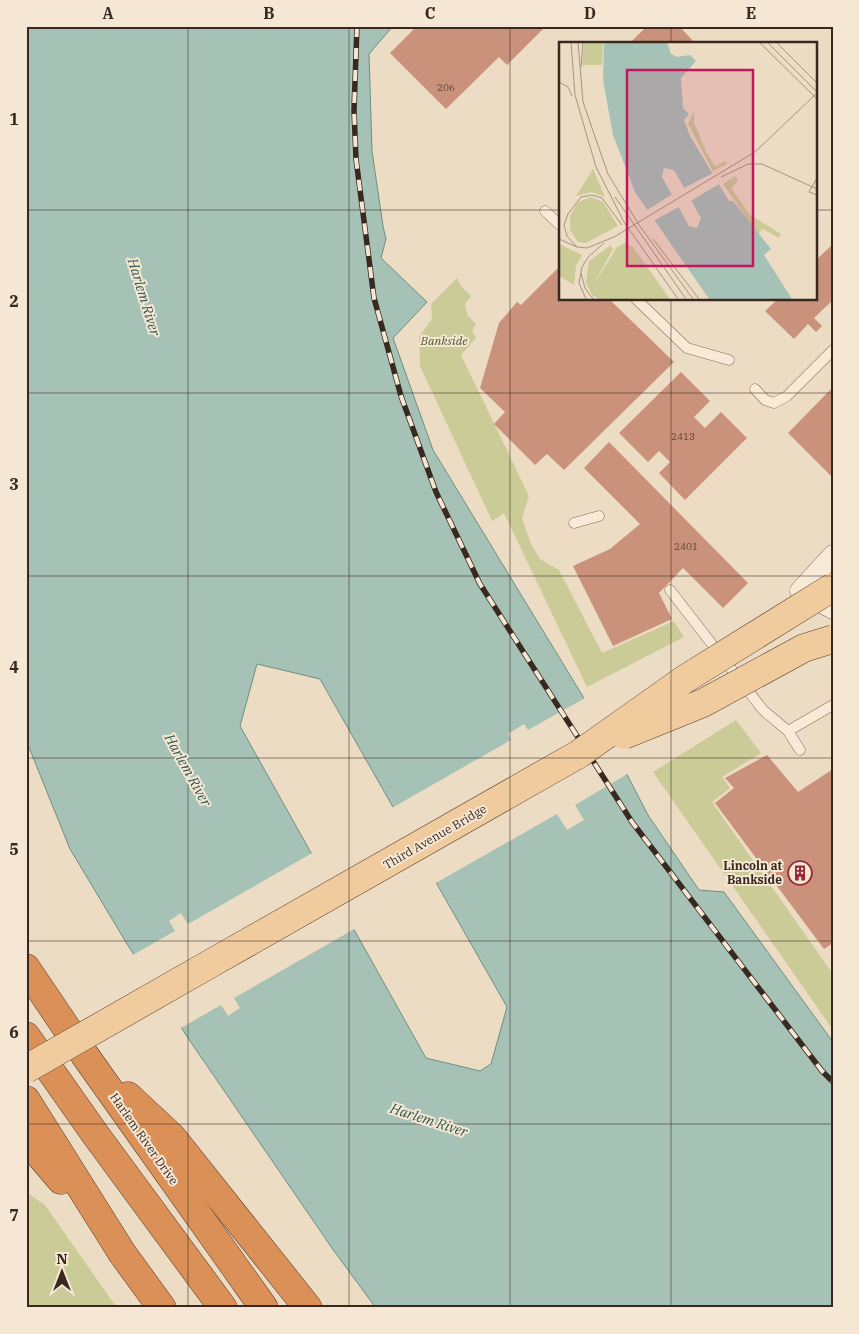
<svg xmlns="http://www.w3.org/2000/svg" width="859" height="1334" font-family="'IBM Plex Serif',serif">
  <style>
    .green { fill: #cbcb98 }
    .water { fill: #a6c1b5; stroke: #6d8f82; fill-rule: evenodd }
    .pier { fill: #eddcc4 }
    .building { fill: #cb927b }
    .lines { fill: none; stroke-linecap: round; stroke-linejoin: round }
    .service-casing { stroke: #886d5b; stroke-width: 11 }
    .minor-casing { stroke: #886d5b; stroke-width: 21 }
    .primary-casing { stroke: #563c2f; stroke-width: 29 }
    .motorway-casing { stroke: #563c2f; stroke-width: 29 }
    .service { stroke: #f8ead7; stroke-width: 10 }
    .minor { stroke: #f8ead7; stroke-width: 20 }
    .primary { stroke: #f0cb9d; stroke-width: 28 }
    .motorway { stroke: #db9057; stroke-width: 28 }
    .rail-casing { stroke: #38281f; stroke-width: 5.5 }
    .rail { stroke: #f5e7d4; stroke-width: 4; stroke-dasharray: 11; stroke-linecap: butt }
    .primary-bridge-casing { stroke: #563c2f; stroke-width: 29; stroke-linecap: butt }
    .primary-bridge { stroke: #f0cb9d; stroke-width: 28 }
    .grid { fill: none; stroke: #38281f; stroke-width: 1; stroke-opacity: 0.55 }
    .labels { text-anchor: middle; stroke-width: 4; stroke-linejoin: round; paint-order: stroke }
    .number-label { font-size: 10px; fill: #5d4236 }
    .park-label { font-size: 12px; font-style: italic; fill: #4e5426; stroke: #f5e7d4 }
    .street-label { font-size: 12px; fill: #38281f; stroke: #f5e7d4 }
    .poi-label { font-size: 12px; font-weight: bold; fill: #38281f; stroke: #f5e7d4; text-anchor: end }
    .water-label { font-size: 14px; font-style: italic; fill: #2e5850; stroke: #f5e7d4 }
    .inset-road { fill: none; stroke: #a59482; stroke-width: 1 }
    .view { fill: #c2185b; fill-opacity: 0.15; stroke: #c2185b; stroke-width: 2.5 }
    .inset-edge { fill: none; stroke: #38281f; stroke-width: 2.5 }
    .neatline { fill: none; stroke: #38281f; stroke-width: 2 }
    .grid-label { font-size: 16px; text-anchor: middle; font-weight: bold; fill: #38281f }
  </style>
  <rect width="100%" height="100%" fill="#eddcc4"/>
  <g class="green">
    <polygon points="457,278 462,287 471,296 465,304 468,316 476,324 472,331 476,338 461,355 529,496 522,518 531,544 540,559 559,570 602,653 674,621 684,637 587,687 504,513 492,521 420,366 419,337 432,319 431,304"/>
    <polygon points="736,720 761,753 722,777 730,788 712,802 833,974 833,1030 653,772"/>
    <polygon points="26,1192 45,1205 117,1308 26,1308"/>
  </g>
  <path class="water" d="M26,26H393L369,54L372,151L383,226L386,239L381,258L427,302L393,338L433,450L607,736L648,815L699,890L724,892L833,1042V1308H376L334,1251L190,1041L127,944L70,849L26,740ZM257,664L320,679L507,1007L491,1064L480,1071L426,1058L240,726Z"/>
  <g class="pier">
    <polygon points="587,697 610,735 629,773 575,805 584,820 567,830 557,814 434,884 390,809 511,740 508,734 524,724 528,730"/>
    <polygon points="314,852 356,928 234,998 240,1008 228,1016 221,1005 179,1029 131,956 175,931 169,921 181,913 188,924"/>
  </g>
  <g class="building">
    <polygon points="417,26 546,26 507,65 499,57 446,109 390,53"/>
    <polygon points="647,26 679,26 696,44 629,44"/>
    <polygon points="833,244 833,300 814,318 822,326 816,332 808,324 794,339 765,311 778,299 815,299 815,261"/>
    <polygon points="560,266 560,299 609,299 674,362 564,470 547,454 535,465 494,424 505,412 480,388 499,323 517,302 521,305"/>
    <polygon points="681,372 710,401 694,417 705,428 721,412 747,438 685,500 659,473 670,462 659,451 648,462 619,433"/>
    <polygon points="833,387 833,478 788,433"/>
    <polygon points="609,442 748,583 723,608 683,568 659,593 672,619 613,646 573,566 610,549 640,524 584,468"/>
    <polygon points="767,755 798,792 833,769 833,943 824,949 715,803 734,788 725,778"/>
  </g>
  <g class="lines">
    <g class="service-casing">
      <g id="service">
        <polyline points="545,211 560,225"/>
        <polyline points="636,299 687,348 729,360"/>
        <polyline points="755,389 765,400 774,403 787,396 833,350"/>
        <polyline points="574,523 599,516"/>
        <polyline points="670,590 763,710 788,731 800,750"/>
        <polyline points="788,731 833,705"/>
      </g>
    </g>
    <g class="minor-casing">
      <polyline id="minor" points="833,555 800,591 833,609"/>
    </g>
    <g class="primary-casing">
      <polyline id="primary" points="208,965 579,754"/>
    </g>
    <g class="motorway-casing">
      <g id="motorway">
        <polyline points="26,968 84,1054 264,1308"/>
        <polyline points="26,1036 95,1134 223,1308"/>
        <polyline points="128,1096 172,1137 308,1308"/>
        <polyline points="26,1100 122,1253 162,1308"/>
        <polyline points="26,1139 61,1180"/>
      </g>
    </g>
    <use href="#service" class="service"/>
    <use href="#minor" class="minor"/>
    <use href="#primary" class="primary"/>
    <use href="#motorway" class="motorway"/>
    <g class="rail-casing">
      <polyline id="rail" points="357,26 354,110 356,159 374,298 401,396 436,492 480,584 632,822 822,1071 833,1082"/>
    </g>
    <use href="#rail" class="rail"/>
    <g class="primary-bridge-casing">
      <g id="primary-bridge">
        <polyline points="624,735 703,703 804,648 833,639"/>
        <polyline points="579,754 685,679 833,587"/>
        <polyline points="26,1069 208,965"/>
      </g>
    </g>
    <use href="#primary-bridge" class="primary-bridge"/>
  </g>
  <path class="grid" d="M188,26V1308M349,26V1308M510,26V1308M671,26V44M26,210H560M815,210H833M671,299V1308M26,393H833M26,576H833M26,758H833M26,941H833M26,1124H833"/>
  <defs>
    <g id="building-ring" transform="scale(1.25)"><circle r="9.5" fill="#f5e7d4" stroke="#962c3a" stroke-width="1.5"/><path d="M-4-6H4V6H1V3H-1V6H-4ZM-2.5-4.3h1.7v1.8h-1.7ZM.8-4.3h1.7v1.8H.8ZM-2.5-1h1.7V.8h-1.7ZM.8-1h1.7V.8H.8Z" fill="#962c3a"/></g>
  </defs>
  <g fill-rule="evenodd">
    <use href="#building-ring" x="800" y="873"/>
  </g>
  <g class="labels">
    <g class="number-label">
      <text x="446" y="91">206</text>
      <text x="683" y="440">2413</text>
      <text x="686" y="550">2401</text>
    </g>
    <g class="park-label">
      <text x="444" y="345">Bankside</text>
    </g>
    <g class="street-label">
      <text transform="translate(435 837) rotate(-30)" y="4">Third Avenue Bridge</text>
      <text transform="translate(144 1139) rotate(55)" y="4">Harlem River Drive</text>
    </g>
    <g class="poi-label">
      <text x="782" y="870">Lincoln at<tspan x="782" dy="14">Bankside</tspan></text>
    </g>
    <g class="water-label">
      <text transform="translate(144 297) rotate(73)" y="5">Harlem River</text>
      <text transform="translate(188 770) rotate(61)" y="5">Harlem River</text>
      <text transform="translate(429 1120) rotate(18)" y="5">Harlem River</text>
    </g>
  </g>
  <g transform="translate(559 42)">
    <rect width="258" height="258" fill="#eddcc4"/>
    <path d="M25,0H44L43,23H23ZM135,69V80L147,110L156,124L167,119L168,122L154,129L129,82ZM34,127L46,155L32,150L17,154ZM176,134L179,139L172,146L191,173L222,192L220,196L204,187L199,192L164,142ZM32,155L44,160L59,184L27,201L19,200L11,188V174L19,160ZM66,201L74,205L111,257H40L33,253L27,241L30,219L52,203L54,207L32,247L58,205ZM0,202L23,213L17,224L15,243L0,234Z" fill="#cbcb98"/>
    <path d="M45,0H108L112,12L118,15L131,13L137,19L122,36L124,66L130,72L125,78L131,94L170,159H174L212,207L205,213L233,257H150L76,150L54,93L44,38ZM105,126L115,128L142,176L138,186L130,184L103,135Z" fill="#a6c1b5" fill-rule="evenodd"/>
    <path d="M156,130L162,141L130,160L123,147ZM115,151L122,164L92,180L85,170Z" fill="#eddcc4"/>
    <path class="inset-road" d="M12,0L16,53L37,125L65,180L119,257M19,0L24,60L49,132L80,183L134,257M200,0L258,57M208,0L258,50M217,0L258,41M22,25L24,0M0,40L9,45L13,54M162,135L189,122H203L258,147M258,136L250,150L258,153M56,155L127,257M0,197L18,205L28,206L55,195L196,110L258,51M94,197L140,257M18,205L8,194L5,183L9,172L22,155L33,153L43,156L63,183M22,231L26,246L34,257M27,257L20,241L23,225L29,215L45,201"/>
    <path class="view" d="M68,28H194V224H68Z"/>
    <rect width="258" height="258" class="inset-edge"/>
  </g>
  <rect width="859" height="1334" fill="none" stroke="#f5e7d4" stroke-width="55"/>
  <g transform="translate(62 1272)" stroke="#f5e7d4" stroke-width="4" paint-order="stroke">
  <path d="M0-4L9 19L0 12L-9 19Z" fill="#38281f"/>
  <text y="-8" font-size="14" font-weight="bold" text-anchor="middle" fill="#38281f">N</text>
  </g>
  <rect x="28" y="28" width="804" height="1278" class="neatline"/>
  <g class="grid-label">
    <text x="108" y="19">A</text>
    <text x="269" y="19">B</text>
    <text x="430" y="19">C</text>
    <text x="590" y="19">D</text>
    <text x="751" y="19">E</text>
    <text x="14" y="125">1</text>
    <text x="14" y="307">2</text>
    <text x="14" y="490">3</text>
    <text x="14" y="673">4</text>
    <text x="14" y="855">5</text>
    <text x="14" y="1038">6</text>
    <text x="14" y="1221">7</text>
  </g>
</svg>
